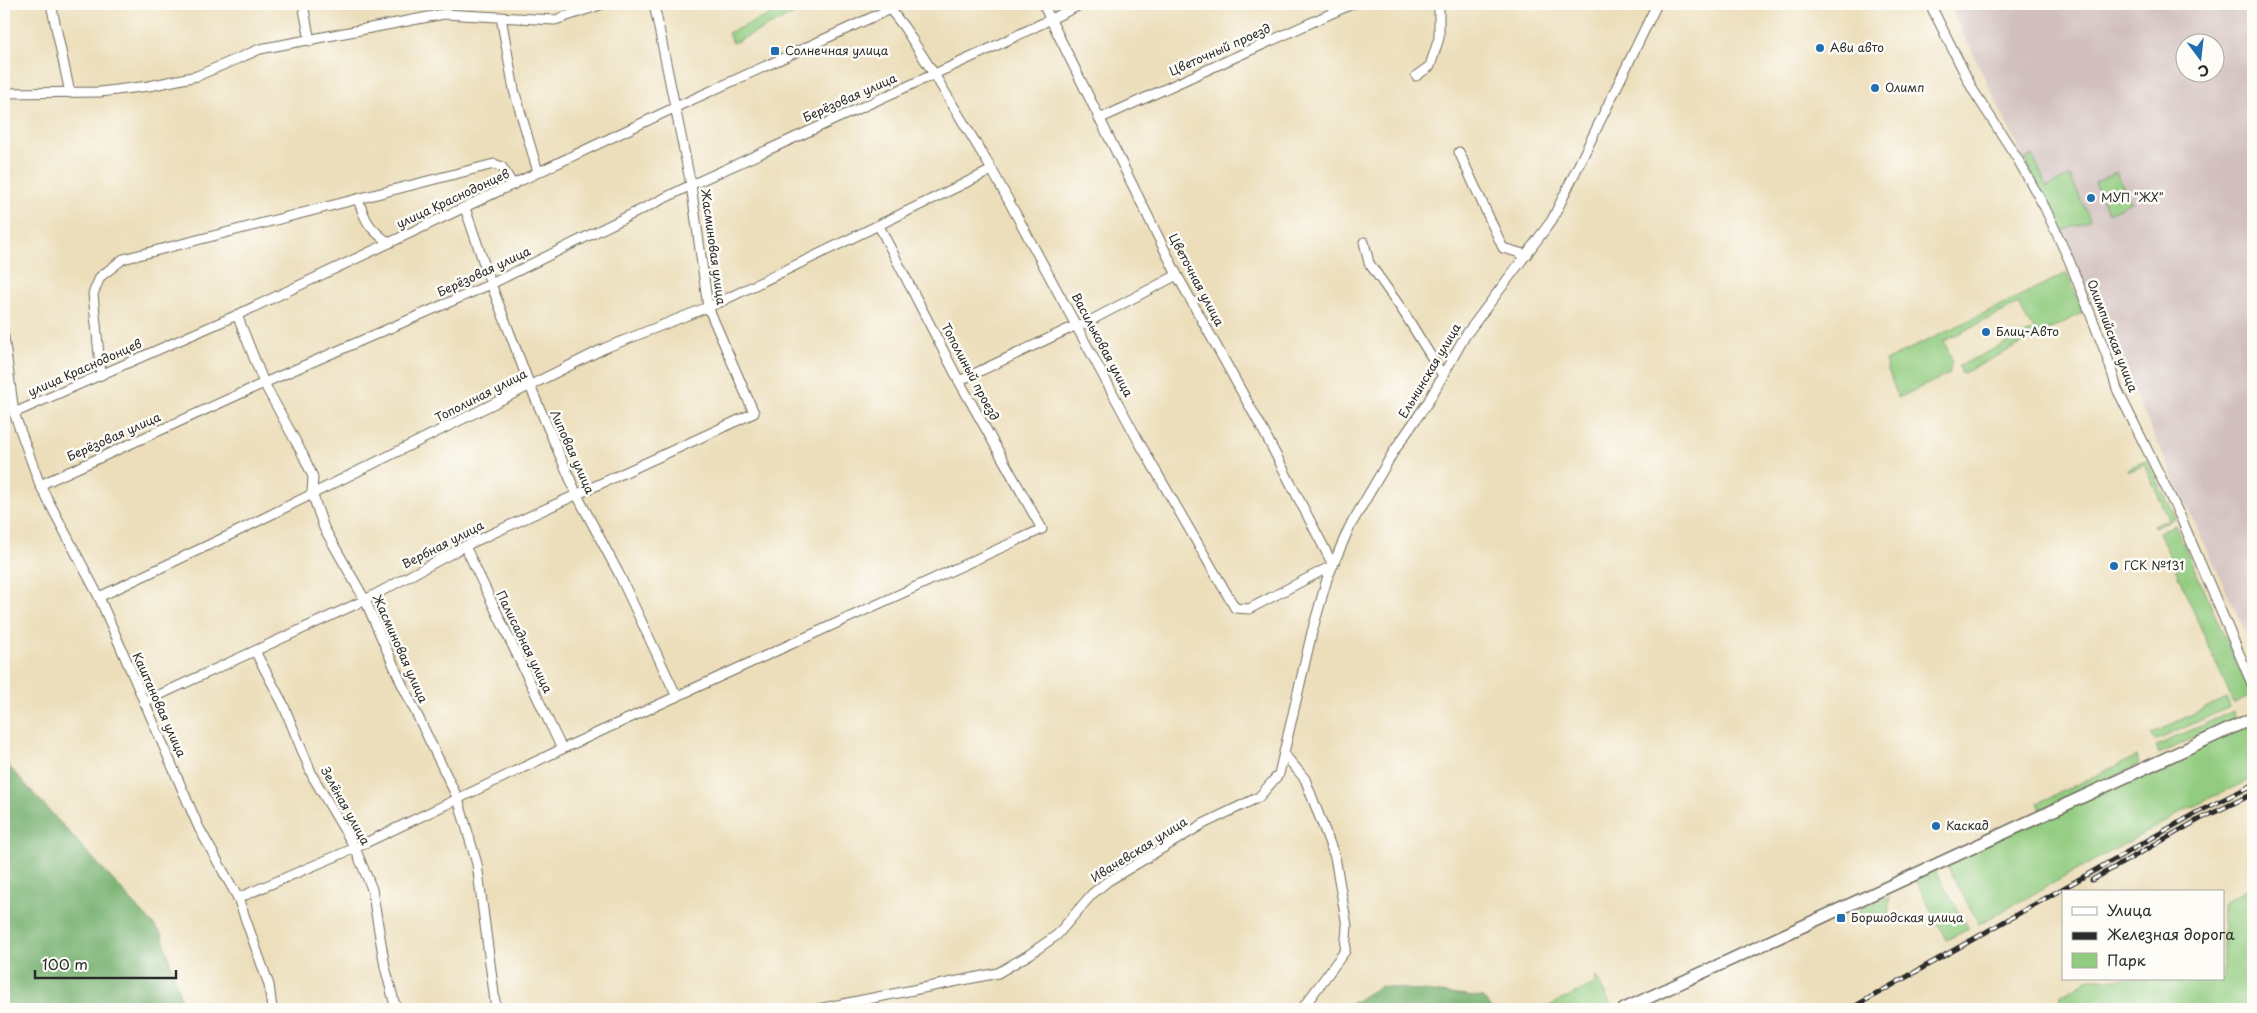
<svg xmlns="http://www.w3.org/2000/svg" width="2257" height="1013" font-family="'Playpen Sans',sans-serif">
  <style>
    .industrial { fill: #d1bfbd; fill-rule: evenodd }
    .green { fill: #92cc80; stroke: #5e7c56 }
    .forest { fill: #75b06e; stroke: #506e4c }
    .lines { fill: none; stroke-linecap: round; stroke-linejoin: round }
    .street-casing { stroke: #6f6a5d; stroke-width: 11 }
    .secondary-casing { stroke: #6f6a5d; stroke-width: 14 }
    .street { stroke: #fff; stroke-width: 9 }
    .secondary { stroke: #fff; stroke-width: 11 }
    .rail-casing { stroke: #2b2b2b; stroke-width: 5 }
    .rail { stroke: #fdfcf7; stroke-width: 3; stroke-dasharray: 9; stroke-linecap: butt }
    .poi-dot { fill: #1f6fb2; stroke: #fdfcf7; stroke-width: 2 }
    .labels { text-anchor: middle; stroke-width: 5; stroke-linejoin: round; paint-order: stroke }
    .poi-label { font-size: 12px; fill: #2b2b2b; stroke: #fdfcf7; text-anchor: start }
    .street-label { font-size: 12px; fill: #2b2b2b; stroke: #fdfcf7 }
  </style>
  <rect width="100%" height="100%" fill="#fdfcf7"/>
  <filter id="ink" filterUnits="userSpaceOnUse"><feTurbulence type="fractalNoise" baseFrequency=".02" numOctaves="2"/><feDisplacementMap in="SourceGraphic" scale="10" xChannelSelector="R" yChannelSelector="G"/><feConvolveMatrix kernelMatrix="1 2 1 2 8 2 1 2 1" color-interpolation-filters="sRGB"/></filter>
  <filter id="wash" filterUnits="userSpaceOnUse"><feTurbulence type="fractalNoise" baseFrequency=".0096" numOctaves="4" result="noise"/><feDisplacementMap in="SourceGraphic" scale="20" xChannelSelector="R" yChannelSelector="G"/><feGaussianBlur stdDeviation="1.12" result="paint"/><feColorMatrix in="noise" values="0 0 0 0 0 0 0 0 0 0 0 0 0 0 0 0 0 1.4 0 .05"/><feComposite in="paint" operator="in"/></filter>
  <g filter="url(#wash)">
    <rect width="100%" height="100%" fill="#ecdeba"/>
    <path class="industrial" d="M1949,4H2253V648L2061,236ZM2184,42H2214V72H2184Z"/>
    <g class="green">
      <polygon points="792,5 796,13 733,43 728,33"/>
      <polygon points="2033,156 2047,187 2070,176 2090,219 2061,232 2025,159"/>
      <polygon points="2116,172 2131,202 2109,213 2094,183"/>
      <polygon points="2067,273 2084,312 1962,374 1959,366 2035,329 2028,322 2018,304 1944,341 1952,360 1949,374 1898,398 1885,361"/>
      <polygon points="2147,460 2176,518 2154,528 2153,526 2169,519 2144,465 2128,472 2127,469"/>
      <polygon points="2175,525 2251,696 2234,704 2159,532"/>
      <polygon points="2226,698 2230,707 2155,741 2151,734"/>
      <polygon points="2233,711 2236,719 2159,754 2156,746"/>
      <polygon points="2253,721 2253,778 2190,808 1979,924 1945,863"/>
      <polygon points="2137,756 2140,764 2041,810 2038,803"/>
      <polygon points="1934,869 1969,929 1946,940 1915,878"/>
      <polygon points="2253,886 2253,1009 2060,1009 2061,995 2089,979 2223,979 2223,903"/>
      <polygon points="1890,896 1888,915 1865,925 1857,910"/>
      <polygon points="1596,977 1612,1007 1608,1009 1543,1009 1594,984"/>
    </g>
    <g class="forest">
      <polygon points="4,761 162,934 184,1009 4,1009"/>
      <polygon points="1380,986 1484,998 1492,1009 1343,1009"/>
    </g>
  </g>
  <g filter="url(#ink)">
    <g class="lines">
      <g class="street-casing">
        <g id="street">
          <polyline points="51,4 70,93"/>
          <polyline points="303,4 310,41"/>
          <polyline points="886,4 904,27 934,74 992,170 1139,442 1235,608 1249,609 1333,565 1264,432 1177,275 1043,4"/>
          <polyline points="1930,4 1973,90 2017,158 2045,208 2069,260 2107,356 2117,389 2181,518 2253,686"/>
          <polyline points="501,17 514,90 538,172"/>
          <polyline points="1416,76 1430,66 1439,38 1439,4"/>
          <polyline points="4,93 100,92 149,86 197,76 260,49 444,14 555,20 603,4"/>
          <polyline points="1099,119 1352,4"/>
          <polyline points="1459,152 1503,248 1527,255"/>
          <path d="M358,199C366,223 369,228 389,243"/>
          <polyline points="465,208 491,284 530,386 577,495 619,574 677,697"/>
          <polyline points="1364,242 1369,263 1403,311 1442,374"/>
          <polyline points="237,315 264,383 303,455 313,477 312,493 324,528 365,600 401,682 458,799 477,864 496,1009"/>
          <polyline points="4,337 14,413 40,485 99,597 199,828 238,898 269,985 272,1009"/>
          <polyline points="101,375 93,294 100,277 123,259 494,164 502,167 513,185"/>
          <polyline points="959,381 1077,325 1084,324 1177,275"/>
          <polyline points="14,413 237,315 676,107 901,4"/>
          <polyline points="40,485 264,383 491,284 691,185 985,51 1082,4"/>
          <polyline points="465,546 562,749"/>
          <polyline points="99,597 234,533 605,348 718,303 992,170"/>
          <polyline points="255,651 283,704 313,777 355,848 372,889 385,967 396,1009"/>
          <polyline points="144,702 365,600 465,546 754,413 708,307 691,185 654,4"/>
          <polyline points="1284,754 1305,779 1335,857 1347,926 1345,951 1302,1009"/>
          <polyline points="238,898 355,848 562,749 1042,529 959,381 879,226"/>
          <polyline points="818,1009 998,973 1030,954 1057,935 1092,894 1108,881 1203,824 1259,797 1279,774 1312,632 1327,579 1349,528 1394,451 1428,402 1465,336 1552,220 1657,4"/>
        </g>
      </g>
      <g class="secondary-casing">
        <polyline id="secondary" points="1624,1009 2253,718"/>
      </g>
      <use href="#street" class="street"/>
      <use href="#secondary" class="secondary"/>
      <g class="rail-casing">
        <g id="rail">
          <polyline points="2092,880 2200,819 2253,794"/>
          <polyline points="1850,1009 2196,813 2253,785"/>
        </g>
      </g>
      <use href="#rail" class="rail"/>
    </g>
  </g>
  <g class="poi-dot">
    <circle cx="1820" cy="48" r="5"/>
    <rect x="770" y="46" width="10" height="10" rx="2.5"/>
    <circle cx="1875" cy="88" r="5"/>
    <circle cx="2091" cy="198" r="5"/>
    <circle cx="1986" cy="332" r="5"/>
    <circle cx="2114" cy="566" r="5"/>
    <circle cx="1936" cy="826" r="5"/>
    <rect x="1836" y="913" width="10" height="10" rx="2.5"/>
  </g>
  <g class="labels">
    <g class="poi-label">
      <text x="1830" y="52">Ави авто</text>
      <text x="785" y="55">Солнечная улица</text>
      <text x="1885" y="92">Олимп</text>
      <text x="2101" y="202">МУП "ЖХ"</text>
      <text x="1996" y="336">Блиц-Авто</text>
      <text x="2124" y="570">ГСК №131</text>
      <text x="1946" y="830">Каскад</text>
      <text x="1851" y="922">Боршодская улица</text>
    </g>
    <g class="street-label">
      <text transform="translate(1220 50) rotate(-24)" y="4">Цветочный проезд</text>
      <text transform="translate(850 98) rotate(-24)" y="4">Берёзовая улица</text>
      <text transform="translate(453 199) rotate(-25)" y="4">улица Краснодонцев</text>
      <text transform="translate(713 247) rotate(82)" y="4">Жасминовая улица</text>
      <text transform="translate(484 272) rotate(-25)" y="4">Берёзовая улица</text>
      <text transform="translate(1196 280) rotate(62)" y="4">Цветочная улица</text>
      <text transform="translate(2112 336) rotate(69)" y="4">Олимпийская улица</text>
      <text transform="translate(1102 345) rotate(62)" y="4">Васильковая улица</text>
      <text transform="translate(85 368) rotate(-24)" y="4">улица Краснодонцев</text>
      <text transform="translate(1430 371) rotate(-59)" y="4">Ельнинская улица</text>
      <text transform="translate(970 372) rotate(62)" y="4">Тополиный проезд</text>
      <text transform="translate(481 396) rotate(-27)" y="4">Тополиная улица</text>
      <text transform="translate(114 437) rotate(-24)" y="4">Берёзовая улица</text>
      <text transform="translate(572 452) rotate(66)" y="4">Липовая улица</text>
      <text transform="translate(443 545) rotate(-27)" y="4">Вербная улица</text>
      <text transform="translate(524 642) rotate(64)" y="4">Палисадная улица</text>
      <text transform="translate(400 649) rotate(66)" y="4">Жасминовая улица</text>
      <text transform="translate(159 705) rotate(66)" y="4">Каштановая улица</text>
      <text transform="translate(345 806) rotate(61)" y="4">Зелёная улица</text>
      <text transform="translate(1139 850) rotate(-32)" y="4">Ивачевская улица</text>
    </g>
  </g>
  <rect width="2257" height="1013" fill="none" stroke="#fdfcf7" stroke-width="20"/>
  <rect x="2062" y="890" width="162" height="90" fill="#fdfcf7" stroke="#a9a8a5"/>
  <rect x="2072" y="907" width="25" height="8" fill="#ffffff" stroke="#a9a8a5"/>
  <text x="2107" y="916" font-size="15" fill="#2b2b2b">Улица</text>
  <rect x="2072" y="932" width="25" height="8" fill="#2b2b2b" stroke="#a9a8a5"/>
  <text x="2107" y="940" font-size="15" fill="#2b2b2b">Железная дорога</text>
  <rect x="2072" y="953" width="25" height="15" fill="#92cc80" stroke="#a9a8a5"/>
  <text x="2107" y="966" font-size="15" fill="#2b2b2b">Парк</text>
  <g transform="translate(2200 58) rotate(165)"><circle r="24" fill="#fdfcf7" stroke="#a9a8a5"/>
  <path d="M0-4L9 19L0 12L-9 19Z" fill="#1f6fb2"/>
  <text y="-8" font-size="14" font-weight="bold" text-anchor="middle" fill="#2b2b2b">С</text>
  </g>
  <path d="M35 970v8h141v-8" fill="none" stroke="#2b2b2b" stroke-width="2.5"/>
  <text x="42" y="970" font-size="15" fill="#2b2b2b" stroke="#fdfcf7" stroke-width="4" paint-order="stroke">100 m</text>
</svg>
